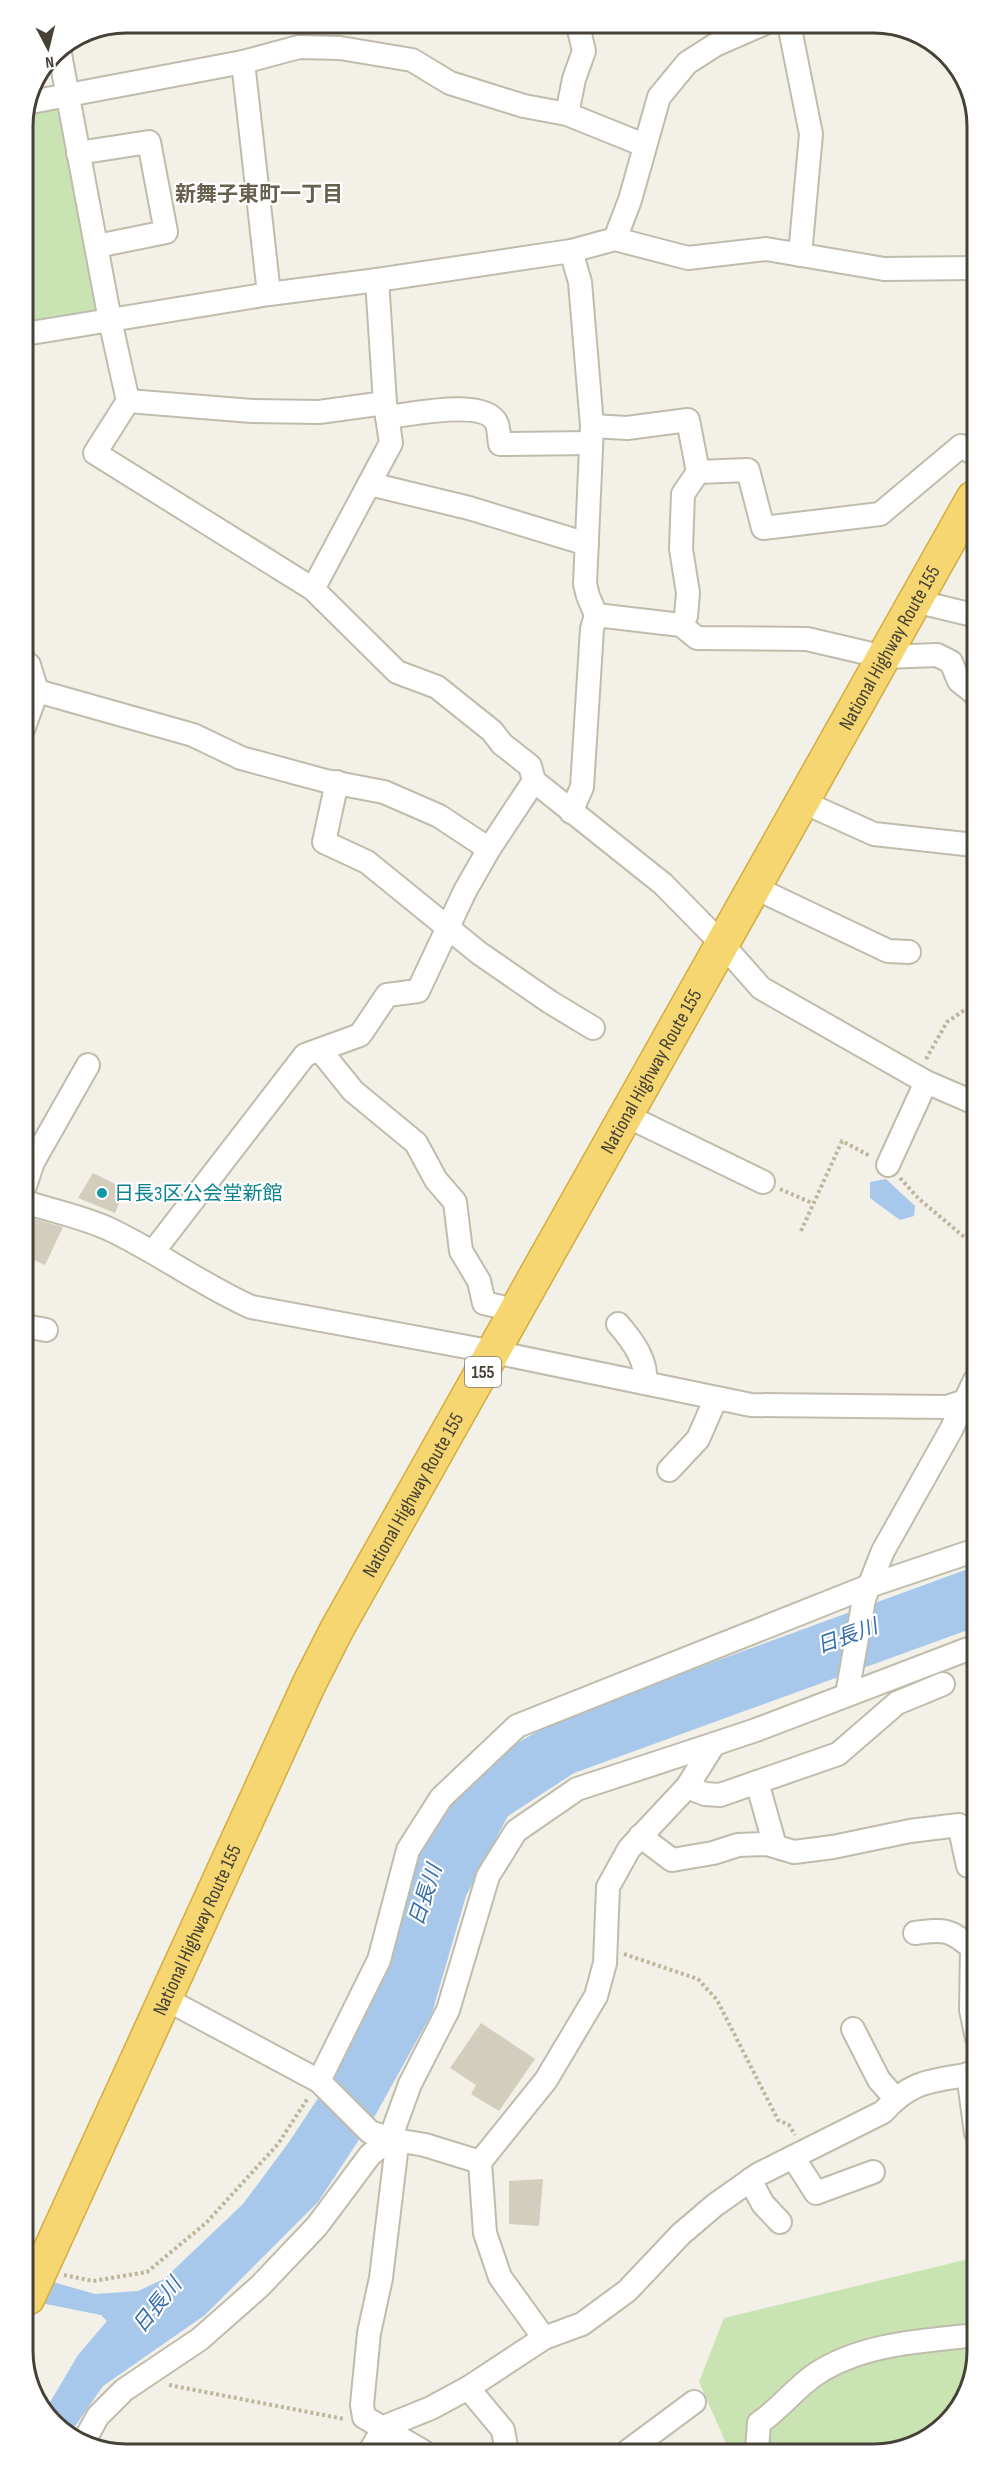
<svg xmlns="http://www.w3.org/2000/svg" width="1000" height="2477" font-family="'Sofia Sans Condensed','Noto Sans JP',sans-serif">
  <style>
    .green { fill: #c9e4b2 }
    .water { fill: #a7c8eb }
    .building { fill: #d3cdbd }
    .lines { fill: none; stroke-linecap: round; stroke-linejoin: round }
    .minor-casing { stroke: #c0bcad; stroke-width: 26 }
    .highway-casing { stroke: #d3ad40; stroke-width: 36 }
    .path { stroke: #beb69c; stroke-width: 4; stroke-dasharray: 3 3; stroke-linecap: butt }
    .minor { stroke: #fff; stroke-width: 22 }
    .highway { stroke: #f5d670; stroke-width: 33 }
    .culture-dot { fill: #0f9aa8; stroke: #fff; stroke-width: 2 }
    .labels { text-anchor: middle; stroke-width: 4.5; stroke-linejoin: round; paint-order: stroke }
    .shield { fill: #fff; stroke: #7d7a73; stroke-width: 1.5 }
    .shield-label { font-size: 18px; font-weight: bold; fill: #454137 }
    .street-label { font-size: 20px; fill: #454137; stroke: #fff }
    .culture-label { font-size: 20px; fill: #0d838f; stroke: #fff; text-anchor: start }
    .neighbourhood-label { font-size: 21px; font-weight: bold; fill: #67604e; stroke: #fff }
    .water-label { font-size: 21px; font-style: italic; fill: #366daa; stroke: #fff }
    .rim { fill: none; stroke: #454137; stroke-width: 3 }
  </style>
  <rect width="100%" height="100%" fill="#f2f0e7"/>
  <g class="green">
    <polygon points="70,96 110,320 23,328 23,120 31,102"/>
    <polygon points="977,2257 977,2351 956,2414 907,2449 729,2450 699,2382 724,2318"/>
  </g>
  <g class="water">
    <polygon points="886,1179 915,1206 914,1216 900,1220 870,1198 870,1182"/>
    <polygon points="976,1566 976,1627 574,1773 508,1816 466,1896 432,2013 376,2114 318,2202 205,2315 103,2386 69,2435 63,2433 46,2409 78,2355 107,2321 101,2315 41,2303 53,2282 95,2294 138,2291 164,2279 243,2204 289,2142 336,2071 408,1881 422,1849 435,1826 489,1759 563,1717"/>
  </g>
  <g class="building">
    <polygon points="93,1173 125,1189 115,1213 78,1198"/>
    <polygon points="31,1218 63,1227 45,1265 25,1256 25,1228"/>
    <polygon points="481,2023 535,2059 499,2111 471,2094 476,2085 450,2068"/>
    <polygon points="543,2179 539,2226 509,2224 509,2181"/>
  </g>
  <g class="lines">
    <g class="minor-casing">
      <g id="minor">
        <polyline points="789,24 811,134 800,255"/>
        <polyline points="59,49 110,320 128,401 95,453 313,589 397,672 437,687 492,731 502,744 530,766 534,781 663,884 723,945 761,988 926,1082 975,1103"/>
        <polyline points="243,62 269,294"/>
        <polyline points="31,102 243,62 299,47 340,48 412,60 450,83 524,106 567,114 644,145"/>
        <polyline points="567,114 574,79 584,51 578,26"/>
        <polyline points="78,153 149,142 166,232 97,246"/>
        <polyline points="615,239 630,200 659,97 687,63 715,45 763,24"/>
        <polyline points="23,328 31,333 269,294 377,280 571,251 615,239 688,258 766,249 884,269 973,268"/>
        <polyline points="128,401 252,411 319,412 385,403"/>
        <path d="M387,417C410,415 486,397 497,424C499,430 499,438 500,444L590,443"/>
        <polyline points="592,426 627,428 688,420 698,472 748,470 763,528 880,514 961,446 973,453"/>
        <polyline points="370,484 469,508 587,544"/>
        <polyline points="313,589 391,443 385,403 377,280"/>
        <polyline points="915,601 973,615"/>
        <polyline points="596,615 681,625 697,638 807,639 884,657 937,655 951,662 959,681 974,693"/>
        <polyline points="681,625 686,616 688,593 681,549 683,494 698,472"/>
        <polyline points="24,661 29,665 37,691 24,727"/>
        <polyline points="37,691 193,735 241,758 326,781 384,792 439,816 489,849"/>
        <polyline points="337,782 324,842 367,862 479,953 550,1002 593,1028"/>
        <polyline points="803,802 874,834 974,845"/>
        <polyline points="571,812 582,787 592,629 596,615 588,596 585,584 592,426 580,282 571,251"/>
        <polyline points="756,886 766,893 888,951 909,952"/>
        <polyline points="320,1050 353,1091 416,1143 436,1180 455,1202 461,1251 479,1281 484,1303 501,1307 515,1315"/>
        <polyline points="627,1116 763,1182"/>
        <polyline points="888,1165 926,1082"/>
        <polyline points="25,1186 33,1162 88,1065"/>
        <path d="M25,1202C53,1211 83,1217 109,1229C158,1252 202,1285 251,1307L494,1352L751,1405L947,1407L975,1398"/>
        <polyline points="153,1252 305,1055 360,1035 387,995 418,991 465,891 489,849 534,781"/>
        <path d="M618,1324C632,1340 648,1361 645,1383"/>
        <polyline points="25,1326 46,1330"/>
        <polyline points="669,1470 698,1439 716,1398"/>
        <polyline points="847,1694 864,1599 883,1551 951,1430 975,1380"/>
        <polyline points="757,1782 775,1846"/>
        <polyline points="687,1787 705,1794 720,1795 838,1754 897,1703 943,1684"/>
        <polyline points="640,1836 672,1860 713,1853 738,1845 767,1844 794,1852 833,1847 910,1831 959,1825 968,1866 976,1866"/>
        <path d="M915,1933C944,1929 950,1929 972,1948L971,2010L977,2038"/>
        <polyline points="164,1998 319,2081 370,2132 390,2139 425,2145 480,2162"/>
        <polyline points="853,2029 879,2080 895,2098"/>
        <polyline points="968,2074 976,2133"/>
        <polyline points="319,2081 379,1960 408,1850 441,1798 517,1726 869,1586 976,1550"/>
        <polyline points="390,2139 396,2153 381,2278 369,2333 362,2405 364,2417 424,2452"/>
        <polyline points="793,2157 816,2193 873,2172"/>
        <polyline points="750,2180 763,2204 780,2222"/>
        <polyline points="544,2338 500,2277 485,2233 480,2162 546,2080 596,1996 605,1963 608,1887 629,1849 687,1787 714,1744 756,1730 976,1646"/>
        <polyline points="468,2388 503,2430 507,2452"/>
        <polyline points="84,2441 98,2416 124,2390 200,2339 260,2286 317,2226 370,2155 390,2139 410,2084 448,2010 488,1876 516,1831 577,1789 714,1744"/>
        <path d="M757,2450L759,2423C780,2409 795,2388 816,2374C863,2343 923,2341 977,2335"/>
        <polyline points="628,2451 694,2402"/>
        <path d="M369,2453L384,2427L431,2408L468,2388L544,2338L582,2324L627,2291L681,2234L715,2205L759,2174L883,2112C913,2078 935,2081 977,2073"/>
      </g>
    </g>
    <g class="highway-casing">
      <g id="highway">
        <path id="s1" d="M28,2298L309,1684L337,1629L973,498"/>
      </g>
    </g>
    <g class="path">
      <polyline points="926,1059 947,1022 966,1009"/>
      <polyline points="900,1178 919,1199 975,1246"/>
      <polyline points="780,1189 812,1203"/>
      <polyline points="801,1231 842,1141 870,1156"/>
      <polyline points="624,1954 698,1979 717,2000 778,2120 789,2125 795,2135"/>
      <polyline points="64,2275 93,2281 147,2272 206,2223 278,2144 308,2098"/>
      <polyline points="169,2385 344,2419"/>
    </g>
    <use href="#minor" class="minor"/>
    <use href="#highway" class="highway"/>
  </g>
  <circle class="culture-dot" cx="102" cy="1193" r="6"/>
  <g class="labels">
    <rect class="shield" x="465" y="1357" width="36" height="30" rx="4.5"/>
    <g class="shield-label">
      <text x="483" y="1378">155</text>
    </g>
    <g class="street-label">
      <text dy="7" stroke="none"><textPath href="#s1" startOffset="1863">National Highway Route 155</textPath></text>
      <text dy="7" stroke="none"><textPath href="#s1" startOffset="1377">National Highway Route 155</textPath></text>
      <text dy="7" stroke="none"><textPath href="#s1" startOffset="891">National Highway Route 155</textPath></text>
      <text dy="7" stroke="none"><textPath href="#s1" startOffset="405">National Highway Route 155</textPath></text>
    </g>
    <g class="culture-label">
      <text x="114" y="1200">日長3区公会堂新館</text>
    </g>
    <g class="neighbourhood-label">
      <text x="259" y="201">新舞子東町一丁目</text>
    </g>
    <g class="water-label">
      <text transform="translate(847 1636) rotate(-20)" y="7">日長川</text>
      <text transform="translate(425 1895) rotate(-72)" y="7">日長川</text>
      <text transform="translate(157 2305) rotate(-51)" y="7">日長川</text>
    </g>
  </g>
  <path d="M0 0H1000V2477H0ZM126 33H874A93 93 0 0 1 967 126V2351A93 93 0 0 1 874 2444H126A93 93 0 0 1 33 2351V126A93 93 0 0 1 126 33Z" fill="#fff" fill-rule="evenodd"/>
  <path class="rim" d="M126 33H874A93 93 0 0 1 967 126V2351A93 93 0 0 1 874 2444H126A93 93 0 0 1 33 2351V126A93 93 0 0 1 126 33Z"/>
  <g transform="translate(48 48) rotate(173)" stroke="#ffffff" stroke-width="4.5" paint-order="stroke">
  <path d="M0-4.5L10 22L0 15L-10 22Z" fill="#454137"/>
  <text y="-9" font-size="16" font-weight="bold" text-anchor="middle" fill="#454137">N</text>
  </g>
</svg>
